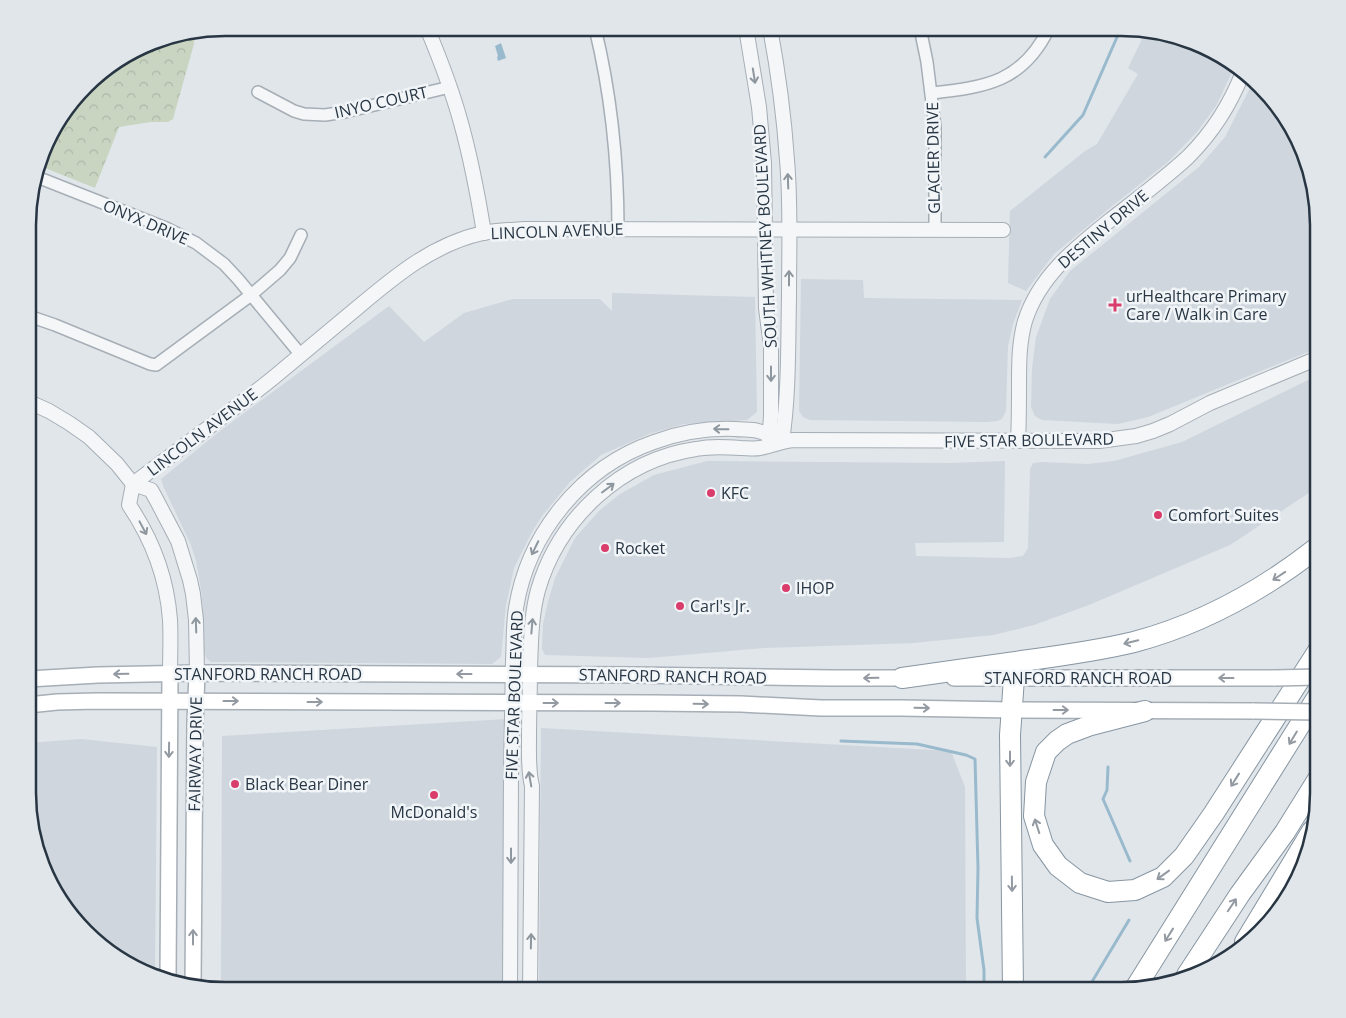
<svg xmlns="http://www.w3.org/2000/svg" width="1346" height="1018" font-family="'Open Sans',sans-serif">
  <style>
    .built { fill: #cfd6dd }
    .park { fill: url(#park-crowns) }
    .water { fill: #99bacd }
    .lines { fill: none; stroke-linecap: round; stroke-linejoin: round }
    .stream { stroke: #99bacd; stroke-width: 3 }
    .minor-casing { stroke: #a6aeb6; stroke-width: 14 }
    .tertiary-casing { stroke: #a6aeb6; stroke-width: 16 }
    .secondary-casing { stroke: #a6aeb6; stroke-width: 18 }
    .motorway-casing { stroke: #8796a2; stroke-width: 22 }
    .minor { stroke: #f4f6f8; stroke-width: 11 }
    .tertiary { stroke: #f4f6f8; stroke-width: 14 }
    .secondary { stroke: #fff; stroke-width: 15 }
    .motorway { stroke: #fff; stroke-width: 20 }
    .secondary-bridge-casing { stroke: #a6aeb6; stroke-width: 18; stroke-linecap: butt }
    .secondary-bridge { stroke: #fff; stroke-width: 15 }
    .oneway { stroke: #8e969e }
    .oneway2 { stroke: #949aa2 }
    .poi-dot { fill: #d83d6c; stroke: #f1f5f8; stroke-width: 2 }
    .labels { text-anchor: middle; stroke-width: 5; stroke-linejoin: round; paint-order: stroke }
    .street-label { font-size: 16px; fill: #283644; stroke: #f1f5f8 }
    .poi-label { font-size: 16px; fill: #283644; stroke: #f1f5f8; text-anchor: start }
    .rim { fill: none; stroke: #283644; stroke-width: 2.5 }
  </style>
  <defs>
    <pattern id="park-crowns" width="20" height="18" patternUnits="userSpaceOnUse" patternTransform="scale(1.25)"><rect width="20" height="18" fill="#c9d5c1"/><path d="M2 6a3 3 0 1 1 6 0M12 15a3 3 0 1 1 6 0" fill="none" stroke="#adb7a7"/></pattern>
  </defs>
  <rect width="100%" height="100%" fill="#e1e6eb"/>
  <g class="built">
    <polygon points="1146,31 1196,42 1235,66 1216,106 1197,132 1168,162 1111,207 1054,254 1026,291 1008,283 1010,211 1085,151 1097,144 1138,74 1128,68"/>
    <polygon points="1254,80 1298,138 1318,225 1318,348 1231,383 1148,417 1118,424 1042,420 1035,416 1031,407 1032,369 1036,337 1050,299 1070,271 1199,167 1225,137"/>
    <polygon points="801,279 863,280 864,298 1022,300 1013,324 1008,346 1006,411 1002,419 997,421 987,422 810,420 803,417 799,411"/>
    <polygon points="612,293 755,297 757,412 747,420 684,424 649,434 601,455 570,482 542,516 532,532 514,568 506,605 501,657 492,664 211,662 207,659 204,654 202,596 196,560 190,543 164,488 161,479 220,431 389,306 424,342 464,313 513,299 600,299 612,311"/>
    <polygon points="1318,375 1318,487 1230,545 1089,605 1034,625 993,635 914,643 765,648 649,658 545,655 542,649 543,624 548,602 555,578 575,538 599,511 620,494 654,475 707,461 949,463 1005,461 1004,542 915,543 916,556 1010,558 1023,556 1028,548 1030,469 1033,463 1042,462 1088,464 1114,461 1182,442"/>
    <polygon points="507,719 506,990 221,990 222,736"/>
    <polygon points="541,728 951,751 965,787 966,990 539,990"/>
    <polygon points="81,739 157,747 155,977 150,976 95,942 48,880 28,806 28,743"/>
  </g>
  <polygon class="park" points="195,33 194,44 173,119 168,122 151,122 119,127 95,188 40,166 54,127 95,76 161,38"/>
  <polygon class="water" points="501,43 506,58 498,61 497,57 498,56 495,46"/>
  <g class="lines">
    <g class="stream">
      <polyline points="1045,157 1083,115 1121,28"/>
      <polyline points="841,741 917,744 966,755 975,759 978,868 977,918 984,970 984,990"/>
      <polyline points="1108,767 1107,790 1103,799 1130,861"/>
      <polyline points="1087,990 1129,920"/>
    </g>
    <g class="minor-casing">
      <g id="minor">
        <path d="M595,28C611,94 618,161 618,229"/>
        <polyline points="920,28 927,62 935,127 935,230"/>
        <polyline points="258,92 294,111 304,114 325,115 345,112 450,87"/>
        <path d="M932,93C986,87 1023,82 1049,28"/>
        <polyline points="37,177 166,228 196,243 224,264 238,279 301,355"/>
        <polyline points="29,316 55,325 150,364 156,365 251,295 280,270 290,258 301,235"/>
      </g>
    </g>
    <g class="tertiary-casing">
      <g id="tertiary">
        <path d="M427,28C440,59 452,90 461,123C471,159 478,196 484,233"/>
        <polyline points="746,28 759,107 764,163 766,308 771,347 771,416 769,443"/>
        <path d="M770,28C778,71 784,115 787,160C791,205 789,251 789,297C788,345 789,394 782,441"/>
        <polyline points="29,402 49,411 69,423 89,437 117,464 133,484 151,490 156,499 178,541 190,580 193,594 196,620 197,673"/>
        <path d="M1018,441C1019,422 1019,404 1019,385C1019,363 1019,342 1025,321C1039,277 1074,249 1109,221C1136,200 1163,180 1188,157C1212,133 1231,103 1243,72"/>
        <path d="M133,484C180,448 227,415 273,378C301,355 329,331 357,308C395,276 433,244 483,233C497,230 511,230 525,229L1003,230"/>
        <path d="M133,484L129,505C152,539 167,578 170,620C171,637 170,656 170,674"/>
        <path d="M510,990C511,917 511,844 511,771C512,734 512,698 513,661C514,643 513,626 516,608C528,533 582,467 654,442C681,432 707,428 735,429C743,430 751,429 758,431C766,433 774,438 782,441"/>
        <path d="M530,990L532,786C528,770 529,754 529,737C529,714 530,691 530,669C531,643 531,615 538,590C559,518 621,460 696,449C711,446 726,447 741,448C747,448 754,449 760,448C771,446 782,441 793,440L1099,441L1136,436L1153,431L1170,424L1210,403L1318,358"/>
      </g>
    </g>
    <g class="secondary-casing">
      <g id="secondary">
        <polyline points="954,678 1275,678"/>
        <polyline points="28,679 98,675 197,673 636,675 832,678 913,678"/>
        <polyline points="28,705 57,702 97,701 652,703 741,704 821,708 901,708 1012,710 1254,711"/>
        <polyline points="168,980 170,674"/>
        <polyline points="193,985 195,723 197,673"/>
      </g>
    </g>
    <g class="motorway-casing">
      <g id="motorway">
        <path d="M902,678C942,672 982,667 1022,661C1059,656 1097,651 1134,642C1202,624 1263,590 1318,547"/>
        <polyline points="1145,711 1091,725 1067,734 1057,741 1046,752 1036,782 1034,816 1043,845 1058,866 1080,883 1108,892 1135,890 1163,877 1184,856 1214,813 1318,651"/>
        <polyline points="1245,942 1312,831"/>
        <polyline points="1187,975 1240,894 1285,832 1318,779"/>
        <polyline points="1136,987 1318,696"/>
        <polyline points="1013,990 1010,735 1014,678"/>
      </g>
    </g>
    <use href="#minor" class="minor"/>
    <use href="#tertiary" class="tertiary"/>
    <use href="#secondary" class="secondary"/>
    <use href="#motorway" class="motorway"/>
    <g class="secondary-bridge-casing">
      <g id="secondary-bridge">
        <polyline points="1275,678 1318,677"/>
        <polyline points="1254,711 1318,712"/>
      </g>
    </g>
    <use href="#secondary-bridge" class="secondary-bridge"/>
  </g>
  <defs><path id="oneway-shaft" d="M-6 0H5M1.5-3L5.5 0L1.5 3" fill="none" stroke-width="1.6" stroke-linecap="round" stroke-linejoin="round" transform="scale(1.25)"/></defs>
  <g class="oneway">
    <use href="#oneway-shaft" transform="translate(754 76) rotate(81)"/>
    <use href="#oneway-shaft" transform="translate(788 181) rotate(-92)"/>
    <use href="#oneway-shaft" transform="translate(789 278) rotate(-90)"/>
    <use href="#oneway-shaft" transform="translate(771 374) rotate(90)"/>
    <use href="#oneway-shaft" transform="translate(721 429) rotate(-179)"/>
    <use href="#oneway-shaft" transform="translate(608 488) rotate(-37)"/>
    <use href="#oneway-shaft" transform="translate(143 528) rotate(62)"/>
    <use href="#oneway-shaft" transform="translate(535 548) rotate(116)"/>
    <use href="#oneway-shaft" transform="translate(196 625) rotate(-92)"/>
    <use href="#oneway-shaft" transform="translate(532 626) rotate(-85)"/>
    <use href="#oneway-shaft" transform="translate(530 779) rotate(-100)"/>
    <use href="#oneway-shaft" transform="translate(511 856) rotate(90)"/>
    <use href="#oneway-shaft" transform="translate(531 941) rotate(-89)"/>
  </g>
  <g class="oneway2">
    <use href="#oneway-shaft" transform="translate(1279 576) rotate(146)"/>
    <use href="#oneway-shaft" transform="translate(1131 642) rotate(166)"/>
    <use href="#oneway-shaft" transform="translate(121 674) rotate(179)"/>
    <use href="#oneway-shaft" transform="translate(464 674) rotate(-180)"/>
    <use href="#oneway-shaft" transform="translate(871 678) rotate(179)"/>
    <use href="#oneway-shaft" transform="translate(1226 678) rotate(180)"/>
    <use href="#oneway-shaft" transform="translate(231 701)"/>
    <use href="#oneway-shaft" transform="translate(315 702)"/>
    <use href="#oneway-shaft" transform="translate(551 703)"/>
    <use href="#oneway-shaft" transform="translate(613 703)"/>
    <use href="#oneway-shaft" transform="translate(701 704) rotate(1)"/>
    <use href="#oneway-shaft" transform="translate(922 708) rotate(1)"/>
    <use href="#oneway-shaft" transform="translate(1061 710)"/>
    <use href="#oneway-shaft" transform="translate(1293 738) rotate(121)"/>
    <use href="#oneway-shaft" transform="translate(169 750) rotate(91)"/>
    <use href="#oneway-shaft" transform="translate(1010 759) rotate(90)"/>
    <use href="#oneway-shaft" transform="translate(1235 780) rotate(122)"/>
    <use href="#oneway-shaft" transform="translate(1037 826) rotate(-108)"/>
    <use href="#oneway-shaft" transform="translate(1163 875) rotate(144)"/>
    <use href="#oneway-shaft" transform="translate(1012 884) rotate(89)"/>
    <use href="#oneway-shaft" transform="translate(1232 905) rotate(-56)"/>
    <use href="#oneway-shaft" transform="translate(1169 935) rotate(122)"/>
    <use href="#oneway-shaft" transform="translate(193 937) rotate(-90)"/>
  </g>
  <g class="poi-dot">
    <path d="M1112.5 297.5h5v5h5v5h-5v5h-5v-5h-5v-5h5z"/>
    <circle cx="711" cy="493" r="5"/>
    <circle cx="1158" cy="515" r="5"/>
    <circle cx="605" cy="548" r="5"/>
    <circle cx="786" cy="588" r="5"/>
    <circle cx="680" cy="606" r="5"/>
    <circle cx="235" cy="784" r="5"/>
    <circle cx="434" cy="795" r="5"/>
  </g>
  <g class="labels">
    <g class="street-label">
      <text transform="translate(381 102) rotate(-13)" y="6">INYO COURT</text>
      <text transform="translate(933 158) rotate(-91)" y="6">GLACIER DRIVE</text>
      <text transform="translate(146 222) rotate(23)" y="6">ONYX DRIVE</text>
      <text transform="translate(1103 229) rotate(-40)" y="6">DESTINY DRIVE</text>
      <text transform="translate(557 231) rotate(-2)" y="6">LINCOLN AVENUE</text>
      <text transform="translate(765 236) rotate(-93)" y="6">SOUTH WHITNEY BOULEVARD</text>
      <text transform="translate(202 432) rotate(-37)" y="6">LINCOLN AVENUE</text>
      <text transform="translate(1029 440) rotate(-1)" y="6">FIVE STAR BOULEVARD</text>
      <text x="268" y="680">STANFORD RANCH ROAD</text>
      <text transform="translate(673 676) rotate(1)" y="6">STANFORD RANCH ROAD</text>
      <text x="1078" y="684">STANFORD RANCH ROAD</text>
      <text transform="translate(514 695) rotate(-88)" y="6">FIVE STAR BOULEVARD</text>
      <text transform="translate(195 754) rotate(-89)" y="6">FAIRWAY DRIVE</text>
    </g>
    <g class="poi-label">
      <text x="1126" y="302">urHealthcare Primary<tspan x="1126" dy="18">Care / Walk in Care</tspan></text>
      <text x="721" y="499">KFC</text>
      <text x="1168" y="521">Comfort Suites</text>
      <text x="615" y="554">Rocket</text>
      <text x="796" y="594">IHOP</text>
      <text x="690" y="612">Carl's Jr.</text>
      <text x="245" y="790">Black Bear Diner</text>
      <text x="434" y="818" text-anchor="middle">McDonald's</text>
    </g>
  </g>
  <path d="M0 0H1346V1018H0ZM225 36H1121A189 189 0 0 1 1310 225V793A189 189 0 0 1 1121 982H225A189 189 0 0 1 36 793V225A189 189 0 0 1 225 36Z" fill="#e1e6ea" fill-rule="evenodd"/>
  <path class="rim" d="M225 36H1121A189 189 0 0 1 1310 225V793A189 189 0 0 1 1121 982H225A189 189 0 0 1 36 793V225A189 189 0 0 1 225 36Z"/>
</svg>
